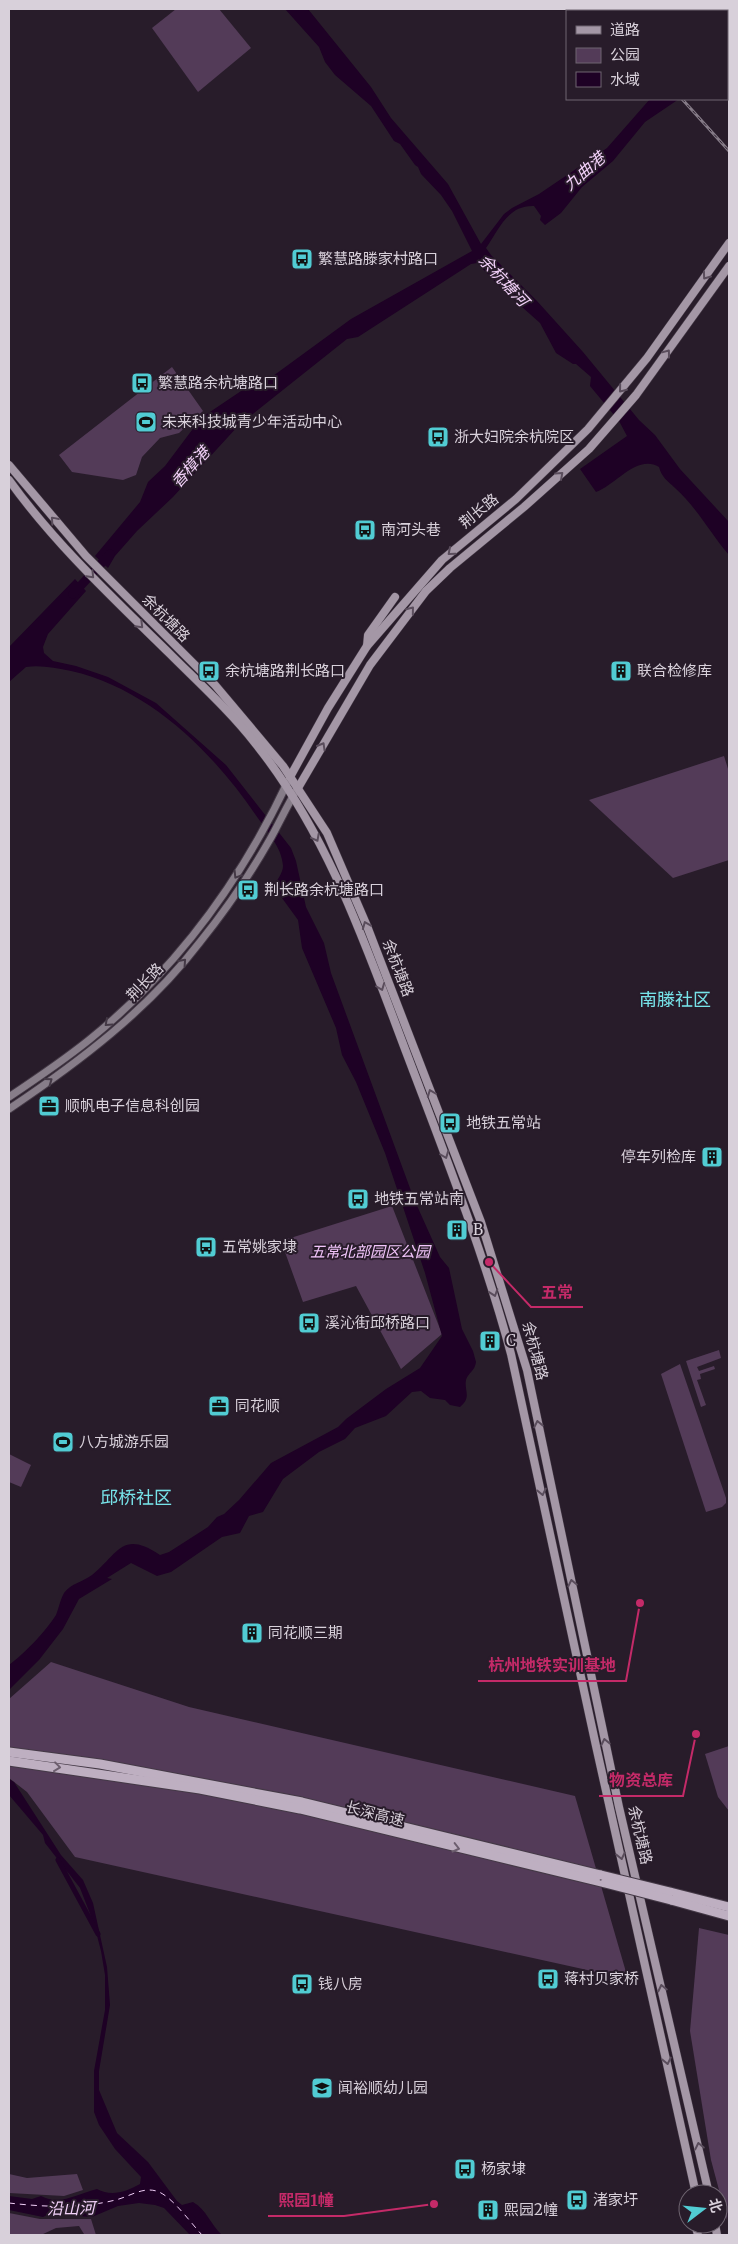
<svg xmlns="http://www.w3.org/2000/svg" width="738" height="2244" font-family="Merriweather,'Noto Sans SC',serif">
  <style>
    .green { fill: #533b58 }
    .water { fill: #1e0125 }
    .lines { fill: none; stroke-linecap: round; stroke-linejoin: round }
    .canal { stroke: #1e0125; stroke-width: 5 }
    .river { stroke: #1e0125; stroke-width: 9 }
    .ferry { stroke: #f2d1f9; stroke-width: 1; stroke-dasharray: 6 5; stroke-linecap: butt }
    .secondary-casing { stroke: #443946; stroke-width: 9 }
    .primary-casing { stroke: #443946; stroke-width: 9 }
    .highway-casing { stroke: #443946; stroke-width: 11 }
    .secondary { stroke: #877d89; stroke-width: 7 }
    .primary { stroke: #a497a6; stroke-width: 8 }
    .highway { stroke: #beafc1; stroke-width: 9 }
    .rail-casing { stroke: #857b87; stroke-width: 3 }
    .rail { stroke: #281c2a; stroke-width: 1; stroke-dasharray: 4; stroke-linecap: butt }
    .highway-bridge-casing { stroke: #443946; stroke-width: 11; stroke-linecap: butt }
    .highway-bridge { stroke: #beafc1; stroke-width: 9 }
    .oneway { stroke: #5a4d5c }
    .oneway2 { stroke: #443946 }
    .oneway3 { stroke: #6c5e6e }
    .labels { text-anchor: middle; stroke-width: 4; stroke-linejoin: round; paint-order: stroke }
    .poi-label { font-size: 15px; fill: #d8d0da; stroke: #281c2a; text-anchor: start }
    .street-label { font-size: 15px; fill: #d8d0da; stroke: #281c2a }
    .park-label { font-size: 15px; font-style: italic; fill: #f2c5fb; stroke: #281c2a }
    .water-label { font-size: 16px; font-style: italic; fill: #f2d1f9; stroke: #281c2a }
    .quarter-label { font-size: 18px; fill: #77e3e9; stroke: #281c2a }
    .leader { fill: none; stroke: #c42a68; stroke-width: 2 }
    .callout-dot { fill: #c42a68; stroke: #281c2a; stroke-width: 2 }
    .callout-label { font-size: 16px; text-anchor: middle; font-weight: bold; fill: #c42a68; stroke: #281c2a; stroke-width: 4; stroke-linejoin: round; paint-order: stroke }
  </style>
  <rect width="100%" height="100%" fill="#281c2a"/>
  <g class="green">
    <polygon points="176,9 219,9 251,48 198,92 152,28"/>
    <polygon points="172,367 203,411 179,433 160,438 142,457 136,475 123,480 72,472 59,455"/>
    <polygon points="724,756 729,772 729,860 673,878 589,800"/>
    <polygon points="392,1206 442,1334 401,1369 356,1286 303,1302 281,1241"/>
    <polygon points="719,1350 721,1358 697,1367 699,1371 714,1366 715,1369 700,1374 701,1379 697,1380 706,1405 701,1407 686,1361"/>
    <polygon points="680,1364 726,1498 726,1503 722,1507 706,1512 661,1374"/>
    <polygon points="9,1454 31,1465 21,1487 9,1482"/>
    <polygon points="51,1662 189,1707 575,1796 628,1979 75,1857 27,1792 9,1778 9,1699"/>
    <polygon points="729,1746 729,1811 718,1797 705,1754"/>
    <polygon points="699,1928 729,1935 729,2174 727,2220 711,2160 690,2031"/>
    <polygon points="9,2174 27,2178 77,2174 83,2190 64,2196 9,2193"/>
    <polygon points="9,2213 40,2219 91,2219 96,2235 84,2234 79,2226 56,2228 41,2235 9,2235"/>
  </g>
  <g class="water">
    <path d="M285,9H308L371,87L391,118L448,184L481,244L504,214L512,208L539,194L607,148L650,99H679L645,122L613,161L582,187L561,213L545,225L540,220L541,216L534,206C507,205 499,230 486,248L491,255L537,301L583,352L639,420L655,435L680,469L729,522V555C710,533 698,509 675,488C667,480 662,478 659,467C637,454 616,485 596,492L580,469L627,436L619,421L590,386L591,377L576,364H573L556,353L540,323L504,291L477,263L471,264L358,337L347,339L239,425L173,497L137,531L115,556L108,568L95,556L140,502L148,482L165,466L201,418L247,387L273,376L351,319L472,251L452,211L441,195L421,174L418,167L415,165L400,144L394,141L371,106L335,75L325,62L319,47Z"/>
    <path d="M75,579L86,591L48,634L43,647L44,653L53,661L76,666L108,677L156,703L226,765L291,848L296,861L306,907L324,943L331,973L414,1199L440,1257L449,1268L462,1329L473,1351L476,1362C475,1371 468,1373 466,1380C464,1391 472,1397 460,1407L450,1405L445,1400L430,1398L421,1391L412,1392L386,1416L355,1428L345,1439L319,1452L283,1479L263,1512L249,1516L240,1533L222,1537L171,1572L157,1576L131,1563L107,1578L112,1579L79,1599L63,1629L39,1660L9,1690V1665C24,1654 46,1631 56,1615C59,1608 60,1600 64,1593C71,1583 83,1582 92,1575C118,1554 122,1529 160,1555L169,1552L208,1527L217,1517L224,1514L239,1500L271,1463L338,1427L346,1419L386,1389L420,1368L442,1336L425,1273L385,1153L356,1082L342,1055L336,1028L302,948L298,920L274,887C276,881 283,873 283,866C282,847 266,830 255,814C212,751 148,688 71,671C56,668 41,665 26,667L9,682V647Z"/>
    <path d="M9,1779L14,1782L61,1855L83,1880L93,1903L107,1967L110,2005L99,2071V2090L117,2133L148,2162L177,2201L182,2205L193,2202C207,2210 210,2224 222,2235H190L164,2208L155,2205L139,2203L118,2206L92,2217L49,2214L43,2217L9,2210V2196L32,2199L41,2196C60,2206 77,2194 97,2189C111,2197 126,2192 140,2184L141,2177L115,2149L99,2125L94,2112V2071L105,2010V1975L101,1951L94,1924L80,1888L45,1843L43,1835L9,1795Z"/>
  </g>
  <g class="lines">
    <polyline class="canal" points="58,1860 98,1934"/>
    <polyline class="river" points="73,594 110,554"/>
    <path class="ferry" d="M9,2203C44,2207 84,2209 119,2199C132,2195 145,2186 159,2192C173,2198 191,2223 202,2235"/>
    <g class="secondary-casing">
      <g id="secondary">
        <path d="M9,1097C36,1079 64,1060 89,1040C177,969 243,878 290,777"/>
        <path d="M9,1109C79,1062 148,1010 200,942C225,911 249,876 269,841C279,824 287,805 298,788"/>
      </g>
    </g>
    <g class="primary-casing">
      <g id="primary">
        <polyline points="9,465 86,556 215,685 283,766 327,833 367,926 481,1222 527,1370 619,1807 709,2194"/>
        <path d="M9,480C55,544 114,599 170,654C199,683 230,711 255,743C329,835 367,949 408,1057C445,1155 484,1253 511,1354L596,1746L696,2194"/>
        <polyline points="367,646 368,635 395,597"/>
        <polyline points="290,777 328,708 367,646 442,560 516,499 588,429 647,358 729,243"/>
        <polyline points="298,788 370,665 426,591 450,568 524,507 589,449 636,395 729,266"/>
        <polyline points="695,2224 698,2235"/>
        <polyline points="715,2224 717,2235"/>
      </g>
    </g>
    <g class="highway-casing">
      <g id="highway">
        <polyline points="9,1752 100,1764 302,1802 601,1875"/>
        <polyline points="9,1761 200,1789 300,1809 605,1883"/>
        <polyline points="670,1892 729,1907"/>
        <polyline points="671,1900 729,1916"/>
      </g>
    </g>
    <use href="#secondary" class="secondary"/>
    <use href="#primary" class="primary"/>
    <use href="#highway" class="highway"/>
    <g class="rail-casing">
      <g id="rail">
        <polyline points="614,9 616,11"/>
        <polyline points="682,99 729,151"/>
      </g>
    </g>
    <use href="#rail" class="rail"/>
    <g class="highway-bridge-casing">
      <g id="highway-bridge">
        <polyline points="601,1875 670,1892"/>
        <polyline points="605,1883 671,1900"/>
      </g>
    </g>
    <use href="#highway-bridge" class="highway-bridge"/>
  </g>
  <defs><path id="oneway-chevron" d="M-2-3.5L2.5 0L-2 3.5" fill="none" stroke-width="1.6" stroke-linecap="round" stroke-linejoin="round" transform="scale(1.25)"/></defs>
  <g class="oneway">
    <use href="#oneway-chevron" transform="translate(706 276) rotate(126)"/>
    <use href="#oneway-chevron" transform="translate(667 353) rotate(-53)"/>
    <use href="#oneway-chevron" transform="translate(622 389) rotate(129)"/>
    <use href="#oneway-chevron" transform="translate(560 475) rotate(-42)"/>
    <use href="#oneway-chevron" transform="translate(54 520) rotate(-131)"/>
    <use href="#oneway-chevron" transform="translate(451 552) rotate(139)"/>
    <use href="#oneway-chevron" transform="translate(91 575) rotate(46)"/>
    <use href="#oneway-chevron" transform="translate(411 610) rotate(-51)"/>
    <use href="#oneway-chevron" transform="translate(140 625) rotate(45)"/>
    <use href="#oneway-chevron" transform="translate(322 746) rotate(-60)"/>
    <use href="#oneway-chevron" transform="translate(316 838) rotate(62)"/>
    <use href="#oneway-chevron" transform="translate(366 925) rotate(-112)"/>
    <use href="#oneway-chevron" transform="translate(381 987) rotate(69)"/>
    <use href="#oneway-chevron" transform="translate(431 1093) rotate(-111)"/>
    <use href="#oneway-chevron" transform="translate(445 1155) rotate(69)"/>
    <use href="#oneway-chevron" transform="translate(494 1293) rotate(71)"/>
    <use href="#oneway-chevron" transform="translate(538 1424) rotate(-102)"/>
    <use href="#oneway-chevron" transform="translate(542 1492) rotate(78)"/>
    <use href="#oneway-chevron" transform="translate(572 1583) rotate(-102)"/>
    <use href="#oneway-chevron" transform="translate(605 1742) rotate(-102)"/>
    <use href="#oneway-chevron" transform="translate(621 1856) rotate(77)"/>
    <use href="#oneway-chevron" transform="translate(662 1988) rotate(-103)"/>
    <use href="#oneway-chevron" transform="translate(667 2061) rotate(78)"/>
    <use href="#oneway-chevron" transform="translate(699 2146) rotate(-102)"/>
  </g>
  <g class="oneway2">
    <use href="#oneway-chevron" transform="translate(237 875) rotate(122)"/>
    <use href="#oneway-chevron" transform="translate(183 962) rotate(-48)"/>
    <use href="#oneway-chevron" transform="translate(108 1023) rotate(138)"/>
    <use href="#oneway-chevron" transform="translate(49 1081) rotate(-36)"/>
  </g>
  <g class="oneway3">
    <use href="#oneway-chevron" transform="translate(57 1767) rotate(7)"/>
    <use href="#oneway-chevron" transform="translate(456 1848) rotate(14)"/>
  </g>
  <defs>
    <g id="bus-square" transform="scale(1.125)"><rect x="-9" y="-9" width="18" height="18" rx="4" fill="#51ccd3" stroke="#281c2a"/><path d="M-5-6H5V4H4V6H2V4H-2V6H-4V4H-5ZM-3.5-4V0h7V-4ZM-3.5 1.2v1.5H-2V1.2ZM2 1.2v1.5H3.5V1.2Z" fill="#111"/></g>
    <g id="stadium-square" transform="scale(1.125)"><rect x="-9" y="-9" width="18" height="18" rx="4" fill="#51ccd3" stroke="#281c2a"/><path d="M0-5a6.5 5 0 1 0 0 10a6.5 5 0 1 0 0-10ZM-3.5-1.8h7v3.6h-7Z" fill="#111"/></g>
    <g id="building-square" transform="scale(1.125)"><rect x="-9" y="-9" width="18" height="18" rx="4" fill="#51ccd3" stroke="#281c2a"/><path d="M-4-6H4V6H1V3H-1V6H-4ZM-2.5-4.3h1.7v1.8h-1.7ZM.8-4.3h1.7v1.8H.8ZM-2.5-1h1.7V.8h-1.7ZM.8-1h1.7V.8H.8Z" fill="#111"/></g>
    <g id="office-square" transform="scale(1.125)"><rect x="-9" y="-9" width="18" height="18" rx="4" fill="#51ccd3" stroke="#281c2a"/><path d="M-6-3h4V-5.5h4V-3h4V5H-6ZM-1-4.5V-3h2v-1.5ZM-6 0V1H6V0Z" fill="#111"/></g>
    <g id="school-square" transform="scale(1.125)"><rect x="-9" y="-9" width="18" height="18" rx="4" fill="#51ccd3" stroke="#281c2a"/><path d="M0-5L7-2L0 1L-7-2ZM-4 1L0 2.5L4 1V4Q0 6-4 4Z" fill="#111"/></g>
  </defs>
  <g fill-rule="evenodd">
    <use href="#bus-square" x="302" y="259"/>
    <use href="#bus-square" x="142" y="383"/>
    <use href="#stadium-square" x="146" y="422"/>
    <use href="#bus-square" x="438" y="437"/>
    <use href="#bus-square" x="365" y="530"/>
    <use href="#bus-square" x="209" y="671"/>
    <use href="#building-square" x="621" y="671"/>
    <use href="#bus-square" x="248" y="890"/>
    <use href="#office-square" x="49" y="1106"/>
    <use href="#bus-square" x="450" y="1123"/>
    <use href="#building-square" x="712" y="1157"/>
    <use href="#bus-square" x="358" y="1199"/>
    <use href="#building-square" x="457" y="1230"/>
    <use href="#bus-square" x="206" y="1247"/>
    <use href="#bus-square" x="309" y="1323"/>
    <use href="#building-square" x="490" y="1341"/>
    <use href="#office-square" x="219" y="1406"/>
    <use href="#stadium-square" x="63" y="1442"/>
    <use href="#building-square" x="252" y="1633"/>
    <use href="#bus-square" x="548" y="1979"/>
    <use href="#bus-square" x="302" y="1984"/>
    <use href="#school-square" x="322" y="2088"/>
    <use href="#bus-square" x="465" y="2169"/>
    <use href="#bus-square" x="577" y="2200"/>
    <use href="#building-square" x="488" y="2210"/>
  </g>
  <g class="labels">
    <g class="poi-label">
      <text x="318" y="264">繁慧路滕家村路口</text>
      <text x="158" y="388">繁慧路余杭塘路口</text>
      <text x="162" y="427">未来科技城青少年活动中心</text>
      <text x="454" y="442">浙大妇院余杭院区</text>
      <text x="381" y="535">南河头巷</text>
      <text x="225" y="676">余杭塘路荆长路口</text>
      <text x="637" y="676">联合检修库</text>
      <text x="264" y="895">荆长路余杭塘路口</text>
      <text x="65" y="1111">顺帆电子信息科创园</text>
      <text x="466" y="1128">地铁五常站</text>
      <text x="696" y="1162" text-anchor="end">停车列检库</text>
      <text x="374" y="1204">地铁五常站南</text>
      <text x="473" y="1235">B</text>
      <text x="222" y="1252">五常姚家埭</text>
      <text x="325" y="1328">溪沁街邱桥路口</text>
      <text x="506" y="1346">C</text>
      <text x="235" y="1411">同花顺</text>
      <text x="79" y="1447">八方城游乐园</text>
      <text x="268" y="1638">同花顺三期</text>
      <text x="564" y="1984">蒋村贝家桥</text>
      <text x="318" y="1989">钱八房</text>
      <text x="338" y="2093">闻裕顺幼儿园</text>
      <text x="481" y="2174">杨家埭</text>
      <text x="593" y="2205">渚家圩</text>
      <text x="504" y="2215">熙园2幢</text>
    </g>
    <g class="street-label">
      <text transform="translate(479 511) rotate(-39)" y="5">荆长路</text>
      <text transform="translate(166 618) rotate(45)" y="5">余杭塘路</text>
      <text transform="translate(398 968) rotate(69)" y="5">余杭塘路</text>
      <text transform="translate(145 982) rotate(-46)" y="5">荆长路</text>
      <text transform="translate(535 1351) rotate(75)" y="5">余杭塘路</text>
      <text transform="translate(375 1814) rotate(14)" y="5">长深高速</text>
      <text transform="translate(640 1835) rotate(77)" y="5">余杭塘路</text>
    </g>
    <g class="park-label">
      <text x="370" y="1257">五常北部园区公园</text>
    </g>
    <g class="water-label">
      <text transform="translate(584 171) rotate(-41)" y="6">九曲港</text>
      <text transform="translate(504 280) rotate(47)" y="6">余杭塘河</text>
      <text transform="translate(190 467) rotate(-48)" y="6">香樟港</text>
      <text transform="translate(71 2208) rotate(-1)" y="6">沿山河</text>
    </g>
    <g class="quarter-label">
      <text x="675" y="1006">南滕社区</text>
      <text x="136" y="1504">邱桥社区</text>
    </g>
  </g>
  <path class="leader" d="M489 1262L531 1307H583M640 1603L626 1681H478M696 1734L683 1796H599M434 2204L344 2216H268"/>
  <g class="callout-dot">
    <circle cx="489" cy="1262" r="5"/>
    <circle cx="640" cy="1603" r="5"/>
    <circle cx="696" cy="1734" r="5"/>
    <circle cx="434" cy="2204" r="5"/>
  </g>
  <g class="callout-label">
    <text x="557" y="1298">五常</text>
    <text x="552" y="1671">杭州地铁实训基地</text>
    <text x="641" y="1786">物资总库</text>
    <text x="306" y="2206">熙园1幢</text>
  </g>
  <rect width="738" height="2244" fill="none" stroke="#d8d0da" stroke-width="20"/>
  <rect x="566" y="10" width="162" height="90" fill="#281c2a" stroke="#6e6470"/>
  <rect x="576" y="26" width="25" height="8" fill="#a497a6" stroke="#6e6470"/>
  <text x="610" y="35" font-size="15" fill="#d8d0da">道路</text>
  <rect x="576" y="48" width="25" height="15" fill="#533b58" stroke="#6e6470"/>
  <text x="610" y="60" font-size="15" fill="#d8d0da">公园</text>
  <rect x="576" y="72" width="25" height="15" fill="#1e0125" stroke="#6e6470"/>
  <text x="610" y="85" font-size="15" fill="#d8d0da">水域</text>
  <g transform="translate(703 2209) rotate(74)"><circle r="24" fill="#281c2a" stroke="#6e6470"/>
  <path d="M0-4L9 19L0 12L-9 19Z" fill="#51ccd3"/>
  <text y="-8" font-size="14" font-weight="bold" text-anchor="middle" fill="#d8d0da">北</text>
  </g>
</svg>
